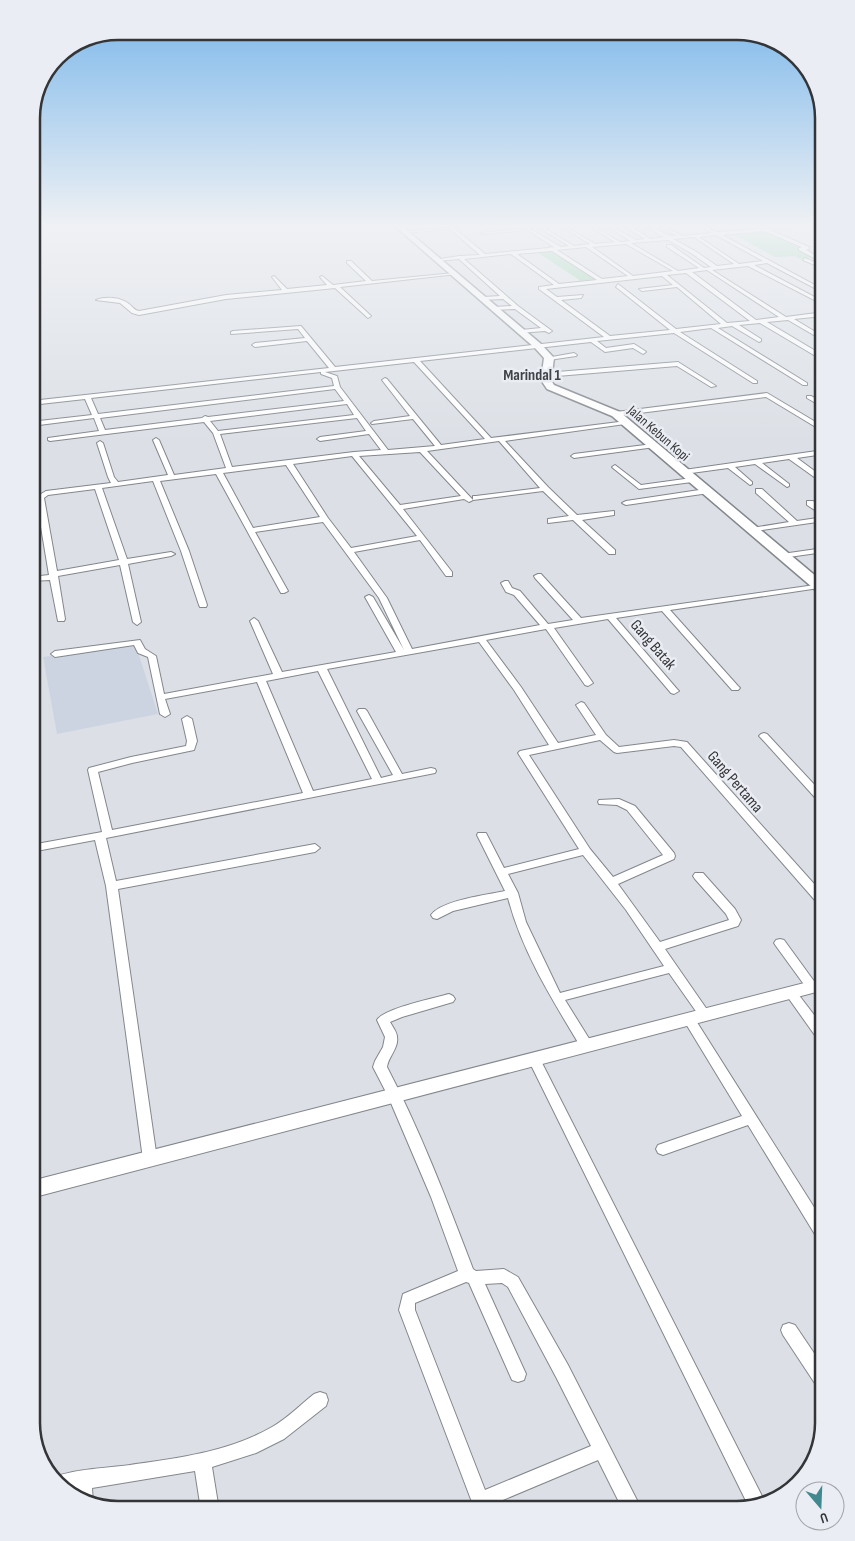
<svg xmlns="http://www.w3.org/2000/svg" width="855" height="1541" font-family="'Sofia Sans Condensed',sans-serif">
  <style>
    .built { fill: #cdd4e1 }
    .green { fill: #90d4aa }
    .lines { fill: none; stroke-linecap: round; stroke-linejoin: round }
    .street-casing { stroke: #83878c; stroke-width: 2 }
    .secondary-casing { stroke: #83878c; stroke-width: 2 }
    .primary-casing { stroke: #83878c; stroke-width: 3 }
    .street { fill: #fff; fill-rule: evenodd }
    .secondary { fill: #fff; fill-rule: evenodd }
    .primary { fill: #fff; fill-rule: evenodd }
    .labels { text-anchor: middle; stroke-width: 5; stroke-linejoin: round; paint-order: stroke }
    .far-street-label { font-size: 14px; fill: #343538; stroke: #eaedf3 }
    .far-quarter-label { font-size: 16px; font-weight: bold; fill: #404348; stroke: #eaedf3 }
    .street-label { font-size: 16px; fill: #343538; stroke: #eaedf3 }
    .rim { fill: none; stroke: #343538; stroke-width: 2.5 }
  </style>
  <rect width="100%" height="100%" fill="#dce0e6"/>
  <polygon class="built" points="135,643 158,714 57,734 43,657"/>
  <g class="green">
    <polygon points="764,230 815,256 815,257 800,259 795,256 775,257 730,232"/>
    <polygon points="549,249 596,279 581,281 535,251"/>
  </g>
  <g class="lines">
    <g class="street-casing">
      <g id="street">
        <path d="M453,227L485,254L549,248L551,247L555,248L523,227H527L561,247L569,246L538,227H542L574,246L590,244L562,227H566L595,244L615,242L591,227H595L620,242L630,241L609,227H613L636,240L645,239L629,229V227H639L635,229L650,239L664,237L646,227C658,227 665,237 677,236L661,227H665L682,236L712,233L702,227H706L717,232L792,227L790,228L770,230L809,247V249L806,250L818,257L814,258L799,250V248L802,247L764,231L722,235L824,290V293L767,263L754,265L824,302V305L748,266L712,270L786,317L824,312V316L794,319L824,337V341L788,320L767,322L824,356V361L760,323L739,325L761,339V341L759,342L732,326L718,328L807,383V385H803L711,328L680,332L757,381V383H753L674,333L597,341L606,348L634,344L645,351L646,352L643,354L633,348L605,352L591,342L420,361L491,438L627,421L628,422L625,424L505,441L548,487L577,515L614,511V515L582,520L615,550V554H609L573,520L548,523V519L569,516L543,491L473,500V496H476L540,488L499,441L427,451L473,500L469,502L464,499L403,509L452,572V576H446L420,540L354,552L387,598L412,649L540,625L514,595L506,592L501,583L505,581H508L512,588L520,591L548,624L573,620L535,578L534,576L538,574H541L581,618L822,584V588H819L670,610L738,686L740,688L738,690H732L662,611L616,618L677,689L679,691L674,694L671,693L608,619L554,628L593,683L588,686L585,685L546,629L486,640L521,687L558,743L596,735L576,705L581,702L584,703L606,735L619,747L674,740L687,742L824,895V907L820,906L681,747L674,746L617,753L614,752L600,740L529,755L590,849L613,877L663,855L627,810L617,805L599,804L598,802L599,800L619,799L635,806L674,853L675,856L674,859L618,884L660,942L729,920L726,914L695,879L693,876L695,873H703L735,909L741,920L738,926L665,949L708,1011L710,1014L708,1017L704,1019L700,1017L669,973L565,1000L593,1045L592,1049L587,1050L582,1049C553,1001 522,952 508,898L453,911L437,919L433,918L431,915C442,900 487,895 505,891L477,835L478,833H486L504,868L579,849L518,753L520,751L549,745L514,690L479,642L327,669L381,778L393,775L357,711L359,709H365L367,711L402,774L431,768L435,769L436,771L435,773L106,838L116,881L315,844L320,848L315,852L118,889L157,1159L155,1163L150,1165L145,1163L143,1159L106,886L95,840L31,852V845L102,832L88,770L89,768L131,757L186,746L187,741L182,719L187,716L192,719L197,741L194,750L132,763L98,772L112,830L303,793L257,682L165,699L170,714L165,717L160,714L148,657L138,653L134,645L55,657L51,654L55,651L140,640L145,649L156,656L164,694L273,674L250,621L254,618L258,621L282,672L396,652L365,597L369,595L373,597L404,650L379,598L323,522L255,532L288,591L284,593H281L216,474L160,481L189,551L207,605L206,607H200L199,605L181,551L153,481L102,488L127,559L171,552L175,554L171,556L128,564L141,622L137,625L133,622L120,565L58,576L65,619L64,621H58L50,580L31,581V577L49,575L36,497L46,491L111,483L108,477L97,443L100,441L103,443L114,477L118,482L168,475L153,440L156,438L159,440L174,475L226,468L213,433L204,422L50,441L48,440V438L99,431L94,418L39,425L36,423L39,421L92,415L85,399L31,405V401L329,368L307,341L255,347L252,345L255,343L305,338L298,329L231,334V332L233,331L301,326L335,367L604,337L539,289V287L554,285L511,254L464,259L518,306L552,331L549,333L545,331L519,333V331L521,330L541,328L515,309L492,310V308L494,307L512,306L503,299L481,300L483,297L500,296L459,259L437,261L435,260L459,256L480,255L450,229L405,233L403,232ZM716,235L763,261L739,264L699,237ZM694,237L734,264L717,266L695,251L673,239ZM668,240L691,253L711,267L704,268L671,245H667V247L699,268L678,271L631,243ZM626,244L673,271L633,276L592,247ZM586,247L628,276L602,279L557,250ZM552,251L597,280L559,284L517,254ZM707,270L779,317L756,320L692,272ZM686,273L750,321L727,323L667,275ZM662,276L673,285L639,289L642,291L677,287L721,324L676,329L618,284L616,287L670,330L610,336L561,300L581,298L583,295L557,297L546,289ZM414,362L485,439L441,445L387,379L385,378L382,380L410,416L374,421L371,423L372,424L413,419L435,446L388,450L340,387L337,376L325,372ZM321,372V374L332,378L334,386L98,414L91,398ZM335,389L344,401L208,417L205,416L202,418L105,430L100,418ZM347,404L354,415L218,431L210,421ZM357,418L366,431L320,437L317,439L320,441L369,434L381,450L354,452L232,467L220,434ZM420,452L461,496L400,505L359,456ZM352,456L417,536L351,548L328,518L293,464ZM286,465L320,517L253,528L223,473ZM95,489L119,560L57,571L44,498L48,495ZM318,671L372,779L313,791L266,681ZM583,855L626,910L664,966L560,993L526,922L518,893L508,874Z"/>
        <polygon points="516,229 518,231 483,234 481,233"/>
        <polygon points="805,258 824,266 824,269 803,260"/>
        <path d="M347,261H351L372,281L455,273L457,274L340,287L370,315L371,316L368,318L335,288L226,299L139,315L132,313L120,303L96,300C105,296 121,297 129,304C133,307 134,310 139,311L226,295L282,290L272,277L274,276L287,289L327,285L320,277L322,276L333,285L366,281L347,263Z"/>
        <polygon points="574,353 577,355 576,356 549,360 546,358"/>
        <polygon points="678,362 716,386 711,387 677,366 545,377 542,375 545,373"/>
        <polygon points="767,393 824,427 824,432 766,397 616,416 613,414 616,412"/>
        <polygon points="807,396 811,396 824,403 824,408 807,398"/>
        <polygon points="653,444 656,446 655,447 574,458 571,456 574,454"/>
        <polygon points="824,450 824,454 797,458 824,478 824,484 789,459 762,463 789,484 789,486 787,487 755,464 735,467 752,482 752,484 750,485 728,468 684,474 681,472 684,470"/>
        <polygon points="615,465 641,485 692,478 696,480 692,482 639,489 613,468 612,467"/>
        <polygon points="706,489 710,491 709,493 626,505 622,503 626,501"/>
        <polygon points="756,489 762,489 797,521 824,517 824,521 749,532 748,530 752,528 789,522 756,493"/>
        <polygon points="807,501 813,501 824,510 824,516 807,505"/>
        <polygon points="824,548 824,552 782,558 778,556 782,554"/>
        <polygon points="764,733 767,734 824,795 824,804 820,803 761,738 759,736 761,734"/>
        <polygon points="780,939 784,940 816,984 818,987 816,990 812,992 808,990 776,946 774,943 776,940"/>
        <polygon points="791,988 795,990 824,1028 824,1043 819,1041 787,996 785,993 787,990"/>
        <path d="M449,994L453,996L455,999L453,1002L402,1017L390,1022C392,1026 397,1032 397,1037C399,1048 388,1057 387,1067C421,1132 447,1201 473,1269L476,1271L504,1269L518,1277L568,1365L642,1510H623L598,1460L491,1505L493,1510H475L399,1310L403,1294L458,1271L431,1197L388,1096L373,1067L375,1061L383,1047L385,1037L377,1020C383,1009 434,998 449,994ZM466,1282L469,1283L512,1380L518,1382L524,1380L526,1374L485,1284L502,1283L508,1287L556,1377L591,1446L485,1490L415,1310V1303Z"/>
        <polygon points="689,1014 693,1016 824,1223 824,1242 819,1241 748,1125 663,1155 658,1153 656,1149 658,1145 742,1116 683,1019 685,1016"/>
        <polygon points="534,1054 539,1055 540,1059 766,1504 749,1507 528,1059 529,1055"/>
        <polygon points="789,1323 795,1325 824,1368 824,1390 818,1388 783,1335 781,1330 783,1325"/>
        <path d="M320,1392L326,1394L328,1400L326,1406L284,1439L256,1453L212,1467L219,1510H201L195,1471L92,1488L93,1503L76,1497L75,1490L67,1492L55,1477C74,1469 108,1468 130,1465C178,1458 229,1452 272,1427C288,1418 300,1405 314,1394Z"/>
      </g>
    </g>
    <g class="secondary-casing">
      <polygon id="secondary" points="824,978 824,990 31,1198 31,1181"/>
    </g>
    <g class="primary-casing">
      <polygon id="primary" points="396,227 403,227 541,344 554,358 551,380 554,385 620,412 824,583 824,594 819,593 612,416 547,389 541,380 544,358 535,348"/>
    </g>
    <use href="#street" class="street"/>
    <use href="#secondary" class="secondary"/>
    <use href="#primary" class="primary"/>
  </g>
  <linearGradient id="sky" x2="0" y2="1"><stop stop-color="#79b6ea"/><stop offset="0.51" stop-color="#eff1f4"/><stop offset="1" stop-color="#eff1f4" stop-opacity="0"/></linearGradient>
  <rect width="855" height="442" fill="url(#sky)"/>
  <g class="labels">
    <g class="far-street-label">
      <text transform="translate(659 433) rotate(41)" y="5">Jalan Kebun Kopi</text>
    </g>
    <g class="far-quarter-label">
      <text x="532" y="380">Marindal 1</text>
    </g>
    <g class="street-label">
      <text transform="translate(654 644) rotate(49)" y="6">Gang Batak</text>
      <text transform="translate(736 781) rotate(49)" y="6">Gang Pertama</text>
    </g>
  </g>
  <path d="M0 0H855V1541H0ZM118 40H737A78 78 0 0 1 815 118V1423A78 78 0 0 1 737 1501H118A78 78 0 0 1 40 1423V118A78 78 0 0 1 118 40Z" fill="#eaedf3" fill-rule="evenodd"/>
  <path class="rim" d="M118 40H737A78 78 0 0 1 815 118V1423A78 78 0 0 1 737 1501H118A78 78 0 0 1 40 1423V118A78 78 0 0 1 118 40Z"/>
  <g transform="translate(820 1506) rotate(161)"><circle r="24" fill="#eaedf3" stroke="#a1a3a8"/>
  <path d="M0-4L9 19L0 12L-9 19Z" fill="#418890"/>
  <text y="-8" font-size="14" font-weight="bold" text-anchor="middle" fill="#343538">U</text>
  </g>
</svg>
